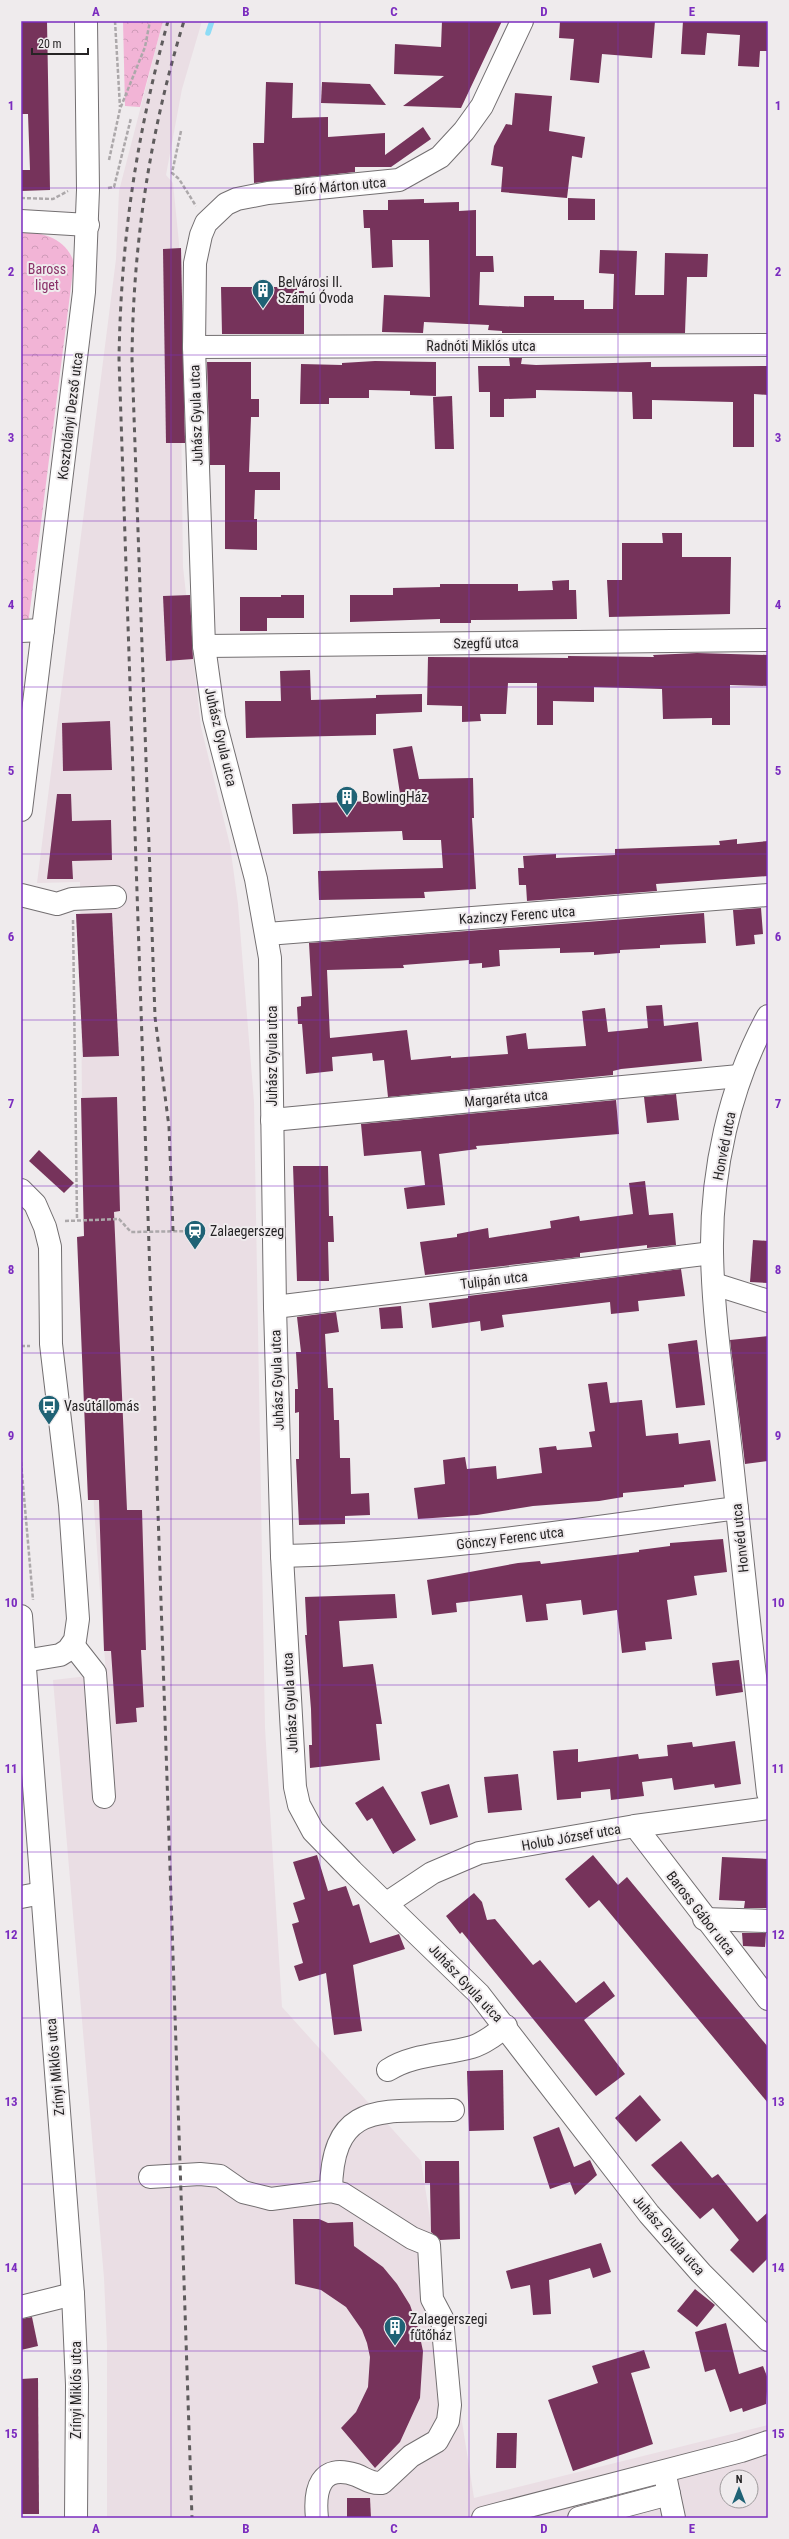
<svg xmlns="http://www.w3.org/2000/svg" width="789" height="2539" font-family="'Roboto Condensed',sans-serif">
  <style>
    .built { fill: #eadee4; fill-rule: evenodd }
    .park { fill: url(#park-crowns) }
    .lines { fill: none; stroke-linecap: round; stroke-linejoin: round }
    .stream { stroke: #8ddcf6; stroke-width: 5.5 }
    .building { fill: #76335b }
    .minor-casing { stroke: #736f71; stroke-width: 24 }
    .major-casing { stroke: #736f71; stroke-width: 24 }
    .path { stroke: #aca8aa; stroke-width: 2.5; stroke-dasharray: 4 2; stroke-linecap: butt }
    .minor { stroke: #fff; stroke-width: 22 }
    .major { stroke: #fff; stroke-width: 22 }
    .rail { stroke: #5f5c5d; stroke-width: 3; stroke-dasharray: 5 5; stroke-linecap: butt }
    .grid { fill: none; stroke: #7b2cbf; stroke-width: 1; stroke-opacity: 0.55 }
    .labels { text-anchor: middle; stroke-width: 4; stroke-linejoin: round; paint-order: stroke }
    .street-label { font-size: 14px; fill: #262425; stroke: #efebed }
    .park-label { font-size: 14px; fill: #893168; stroke: #efebed }
    .poi-label { font-size: 14px; fill: #262425; stroke: #efebed; text-anchor: start }
    .neatline { fill: none; stroke: #7b2cbf; stroke-width: 1.5 }
    .grid-label { font-size: 13px; text-anchor: middle; font-weight: bold; fill: #7b2cbf }
  </style>
  <defs>
    <pattern id="park-crowns" width="20" height="18" patternUnits="userSpaceOnUse"><rect width="20" height="18" fill="#f2b4d6"/><path d="M2 6a3 3 0 1 1 6 0M12 15a3 3 0 1 1 6 0" fill="none" stroke="#cf9bb8"/></pattern>
  </defs>
  <rect width="100%" height="100%" fill="#efebed"/>
  <path class="built" d="M163,21H202L182,89L166,175L173,183L179,243L183,567L201,727L230,845L238,904L254,1102L265,1728L282,2007L421,2161L474,2498L768,2425V2518H107V2345L104,2278L53,1680L106,1674L94,1508L83,1213L80,882L37,883L116,259L119,191ZM727,2477H751V2501H727Z"/>
  <g class="park">
    <polygon points="123,21 163,21 140,107 125,106"/>
    <path d="M21,232C43,232 67,239 74,263L28,625H21Z"/>
  </g>
  <g class="lines">
    <polyline class="stream" points="208,33 212,21"/>
  </g>
  <g class="building">
    <polygon points="21,21 47,21 50,190 21,191 21,170 30,170 28,114 21,114"/>
    <polygon points="442,21 502,21 461,108 403,106 444,76 394,74 395,44 441,47"/>
    <polygon points="560,21 655,21 652,58 602,54 599,83 570,80 574,39 559,38"/>
    <polygon points="683,21 768,21 768,51 760,51 759,67 738,66 740,35 707,33 705,55 681,54"/>
    <polygon points="266,82 293,83 292,118 328,117 328,137 385,133 385,155 423,127 431,139 391,167 355,167 355,172 254,183 253,143 264,143"/>
    <polygon points="322,82 370,84 386,105 321,103"/>
    <polygon points="515,93 552,96 549,131 585,137 582,158 572,156 567,198 501,192 503,167 491,165 494,146 506,124 512,125"/>
    <polygon points="568,198 595,199 595,220 568,220"/>
    <polygon points="424,199 424,203 459,202 459,211 476,210 476,256 493,256 494,272 480,272 479,305 524,307 524,296 554,296 554,300 584,300 584,309 613,309 614,274 599,273 600,250 637,251 635,295 664,295 665,253 708,254 707,277 687,277 685,333 502,333 502,331 488,330 489,325 424,322 423,333 382,332 384,295 430,297 429,240 392,240 393,267 372,268 370,228 364,228 363,210 388,210 388,200"/>
    <polygon points="181,248 185,443 166,443 163,249"/>
    <polygon points="221,287 297,287 297,291 304,291 304,334 222,334"/>
    <polygon points="509,358 522,358 521,364 536,365 651,362 651,367 768,366 768,395 754,394 754,447 733,447 733,402 652,400 652,419 633,419 632,392 536,390 536,398 504,399 504,417 490,417 490,392 479,392 478,366 510,366"/>
    <polygon points="375,361 436,362 436,396 410,395 410,391 369,390 369,398 329,398 329,404 300,404 301,364 342,365 342,363"/>
    <polygon points="207,362 251,362 251,399 259,399 259,417 251,417 249,472 280,472 280,490 255,490 254,519 257,519 257,550 225,549 225,465 210,465"/>
    <polygon points="452,396 454,449 435,449 433,397"/>
    <polygon points="662,533 682,533 682,557 731,557 730,614 609,617 607,580 622,580 622,543 663,543"/>
    <polygon points="569,580 569,590 576,590 577,619 471,620 471,623 440,623 440,619 350,622 350,595 393,595 393,588 440,587 440,584 518,584 518,591 553,590 552,581"/>
    <polygon points="190,595 193,659 166,661 163,596"/>
    <polygon points="281,595 304,595 304,618 267,618 267,631 240,631 240,597 281,597"/>
    <polygon points="697,653 768,655 768,686 730,685 730,725 712,725 712,718 663,719 662,689 594,687 594,702 553,701 553,725 537,725 537,683 508,683 506,714 480,714 481,721 462,722 462,706 427,705 428,657 568,658 568,656 654,657 653,655"/>
    <polygon points="310,670 311,700 376,698 376,695 422,694 422,712 376,714 376,735 246,738 245,701 281,701 280,671"/>
    <polygon points="110,721 112,770 63,771 62,723"/>
    <polygon points="412,746 419,779 473,778 474,818 472,818 476,889 424,892 425,898 319,900 318,871 443,868 441,840 403,840 402,831 293,834 292,804 401,800 393,749"/>
    <polygon points="57,794 71,794 72,821 111,820 112,860 72,861 73,879 47,879"/>
    <polygon points="737,839 737,844 768,841 768,876 656,884 657,891 527,901 526,885 519,885 518,868 524,868 523,856 556,854 556,858 615,855 615,849 720,845 719,841"/>
    <polygon points="761,908 763,934 754,935 755,944 736,946 733,910"/>
    <polygon points="112,913 119,1056 83,1057 76,914"/>
    <polygon points="704,913 706,943 660,945 660,948 620,950 620,953 594,955 594,952 560,953 560,948 499,950 500,966 482,968 482,963 469,964 469,960 403,965 404,968 327,970 330,1038 407,1030 411,1060 451,1056 451,1058 508,1054 506,1036 526,1033 528,1049 586,1046 582,1011 605,1008 608,1032 648,1028 646,1006 662,1005 664,1026 698,1022 702,1061 621,1069 613,1071 613,1075 388,1097 384,1060 373,1061 372,1053 332,1057 333,1071 306,1074 302,1024 298,1024 297,1007 301,1006 301,997 312,996 309,943"/>
    <polygon points="676,1094 679,1120 647,1123 644,1097"/>
    <polygon points="117,1097 120,1211 114,1212 127,1510 142,1510 146,1650 141,1650 144,1707 136,1708 137,1722 116,1724 111,1651 104,1651 99,1500 88,1500 77,1237 84,1236 81,1098"/>
    <polygon points="616,1100 619,1134 476,1146 477,1149 439,1154 445,1205 407,1209 404,1188 425,1185 421,1151 364,1156 361,1124"/>
    <polygon points="39,1150 74,1183 64,1193 29,1161"/>
    <polygon points="293,1166 328,1166 329,1216 333,1216 334,1242 328,1242 329,1281 297,1281"/>
    <polygon points="645,1181 649,1215 673,1213 676,1245 647,1248 647,1245 580,1253 580,1257 425,1275 420,1242 457,1237 457,1234 488,1228 489,1238 551,1228 550,1221 579,1216 580,1221 633,1214 629,1183"/>
    <polygon points="753,1240 768,1241 768,1283 750,1282"/>
    <polygon points="681,1269 685,1296 638,1301 639,1311 611,1314 610,1302 502,1315 504,1327 481,1331 480,1321 432,1328 429,1303 468,1298 468,1296"/>
    <polygon points="401,1306 403,1328 381,1329 379,1308"/>
    <polygon points="336,1312 339,1332 325,1334 328,1388 333,1388 334,1420 339,1420 340,1458 350,1458 351,1494 369,1493 370,1515 345,1516 345,1524 299,1525 296,1459 299,1459 299,1412 295,1413 295,1389 298,1389 296,1352 301,1352 297,1317"/>
    <polygon points="768,1336 768,1461 745,1464 730,1340"/>
    <polygon points="697,1340 705,1405 676,1408 668,1344"/>
    <polygon points="607,1382 610,1403 642,1400 646,1436 678,1433 679,1444 710,1440 716,1481 684,1485 684,1487 623,1493 623,1497 599,1501 533,1506 477,1515 418,1519 414,1488 445,1484 443,1460 465,1457 467,1469 496,1466 497,1479 542,1473 539,1448 556,1446 557,1450 592,1447 589,1432 595,1431 588,1384"/>
    <polygon points="723,1539 727,1572 694,1576 697,1595 667,1600 672,1639 645,1642 646,1650 622,1653 617,1610 583,1615 581,1600 546,1604 548,1620 526,1622 522,1595 456,1603 457,1612 432,1615 427,1580 518,1563 540,1561 541,1564 639,1552 639,1550 670,1546 670,1543"/>
    <polygon points="395,1594 397,1618 339,1621 343,1667 373,1664 382,1724 376,1724 380,1760 310,1768 309,1745 312,1745 311,1709 305,1635 307,1635 305,1597"/>
    <polygon points="739,1660 743,1692 716,1696 712,1663"/>
    <polygon points="735,1741 741,1784 715,1788 714,1784 674,1790 672,1778 642,1782 644,1796 611,1800 610,1789 581,1792 581,1798 557,1800 553,1751 578,1749 578,1762 638,1754 639,1759 668,1756 667,1745 692,1742 693,1747"/>
    <polygon points="518,1774 522,1810 488,1813 484,1777"/>
    <polygon points="449,1784 458,1817 430,1825 421,1792"/>
    <polygon points="383,1786 416,1840 393,1854 372,1818 367,1821 355,1803"/>
    <polygon points="317,1855 328,1891 346,1886 353,1906 359,1904 370,1943 399,1934 405,1949 353,1965 362,2031 334,2035 326,1973 299,1981 294,1966 303,1963 292,1924 299,1922 293,1903 305,1899 293,1862"/>
    <polygon points="593,1855 618,1885 627,1877 768,2047 768,2103 599,1900 589,1908 565,1879"/>
    <polygon points="722,1857 768,1859 768,1908 744,1908 745,1901 719,1900"/>
    <polygon points="474,1893 482,1902 487,1920 495,1919 533,1965 540,1960 576,2003 604,1981 615,1996 584,2020 625,2074 596,2096 462,1932 460,1934 446,1916"/>
    <polygon points="742,1933 766,1933 765,1947 743,1946"/>
    <polygon points="503,2070 504,2130 469,2131 467,2071"/>
    <polygon points="640,2095 661,2120 636,2142 615,2118"/>
    <polygon points="559,2127 574,2167 590,2160 597,2175 575,2195 570,2182 550,2189 533,2137"/>
    <polygon points="681,2141 712,2178 718,2174 757,2222 768,2212 768,2258 753,2273 730,2250 739,2240 713,2208 700,2219 651,2165"/>
    <polygon points="425,2161 459,2161 460,2239 440,2240 431,2232 430,2183 425,2183"/>
    <polygon points="293,2219 319,2219 328,2223 353,2222 354,2246 383,2267 397,2284 410,2305 418,2328 423,2351 420,2398 400,2442 375,2468 341,2428 356,2412 368,2387 370,2357 367,2343 362,2330 346,2307 321,2290 295,2284"/>
    <polygon points="601,2243 611,2272 593,2278 590,2268 549,2280 551,2314 533,2315 530,2285 511,2289 506,2271"/>
    <polygon points="695,2289 715,2305 697,2327 677,2311"/>
    <polygon points="32,2317 38,2346 21,2350 21,2319"/>
    <polygon points="726,2323 739,2374 763,2366 768,2379 766,2404 743,2412 742,2408 730,2412 715,2369 705,2372 695,2332"/>
    <polygon points="644,2350 650,2368 631,2373 653,2444 573,2471 548,2400 598,2383 592,2366"/>
    <polygon points="38,2378 39,2514 21,2514 21,2379"/>
    <polygon points="497,2433 517,2433 516,2468 496,2468"/>
    <polygon points="347,2498 370,2498 371,2518 347,2518"/>
  </g>
  <g class="lines">
    <g class="minor-casing">
      <g id="minor">
        <polyline points="522,21 482,106 464,131 440,157 399,180 268,193 237,199 226,204 206,223 201,235 195,263 194,347 204,646 214,718 256,879 270,958 275,1307 282,1556 295,1787 299,1805 313,1831 352,1871 479,1994 649,2214 701,2273 768,2340"/>
        <polyline points="194,347 768,345"/>
        <polyline points="21,631 43,630"/>
        <polyline points="204,646 768,640"/>
        <polyline points="21,895 57,904 72,899 115,897"/>
        <polyline points="267,934 768,895"/>
        <path d="M768,1016C729,1087 711,1172 712,1252C713,1321 725,1394 732,1462C743,1572 756,1683 768,1793"/>
        <polyline points="272,1120 739,1076"/>
        <polyline points="21,1190 35,1204 45,1227 50,1247 51,1344 70,1505 78,1619 75,1640 68,1650 60,1655 24,1661"/>
        <polyline points="714,1284 768,1301"/>
        <polyline points="275,1307 712,1253"/>
        <path d="M282,1556C435,1553 586,1528 737,1508"/>
        <polyline points="73,1645 95,1673 104,1797"/>
        <polyline points="635,1826 768,1999"/>
        <polyline points="21,1897 42,1893"/>
        <polyline points="387,1903 432,1873 479,1853 635,1826 768,1808"/>
        <polyline points="704,1919 768,1921"/>
        <path d="M388,2070C413,2054 444,2055 472,2047C485,2043 496,2034 506,2026"/>
        <path d="M150,2177L200,2174L220,2176L243,2192L271,2199L331,2191L343,2194L412,2238L429,2245L432,2299L442,2318L450,2405L448,2421L437,2441L411,2456L382,2483C371,2484 366,2479 356,2475C320,2463 314,2490 317,2518"/>
        <path d="M331,2191C332,2100 382,2112 453,2110"/>
        <polyline points="21,2307 73,2294"/>
        <polyline points="666,2480 674,2518"/>
        <polyline points="483,2518 741,2451 768,2442"/>
        <polyline points="579,2518 669,2494"/>
      </g>
    </g>
    <g class="major-casing">
      <g id="major">
        <polyline points="21,221 88,225"/>
        <polyline points="21,810 84,292 88,190 86,21"/>
        <polyline points="21,1616 73,2294 77,2385 76,2518"/>
      </g>
    </g>
    <g class="path">
      <polyline points="115,21 120,107"/>
      <polyline points="181,131 172,173 179,179 196,206"/>
      <polyline points="109,160 120,109 145,47 150,21"/>
      <polyline points="108,188 114,187 131,118"/>
      <polyline points="21,198 53,199 68,191"/>
      <polyline points="73,920 77,1219"/>
      <polyline points="65,1221 119,1219 131,1232 193,1231"/>
      <polyline points="21,1346 30,1346"/>
      <polyline points="21,1462 33,1600"/>
    </g>
    <use href="#minor" class="minor"/>
    <use href="#major" class="major"/>
    <g class="rail">
      <path d="M168,21C136,138 121,238 119,359L192,2518"/>
      <path d="M173,1231L169,1127L155,1017L132,359C133,243 150,131 184,21"/>
    </g>
  </g>
  <path class="grid" d="M171,21V2518M320,21V2518M469,21V2518M618,21V2518M21,188H768M21,355H768M21,521H768M21,687H768M21,854H768M21,1020H768M21,1186H768M21,1353H768M21,1519H768M21,1685H768M21,1852H768M21,2018H768M21,2184H768M21,2351H768"/>
  <defs>
    <g id="building-pin" transform="scale(1.15)"><path d="M0 17L-7.5 6A9.5 9.5 0 1 1 7.5 6Z" fill="#1f6275" stroke="#efebed"/><path d="M-4-6H4V6H1V3H-1V6H-4ZM-2.5-4.3h1.7v1.8h-1.7ZM.8-4.3h1.7v1.8H.8ZM-2.5-1h1.7V.8h-1.7ZM.8-1h1.7V.8H.8Z" fill="#fff"/></g>
    <g id="station-pin" transform="scale(1.15)"><path d="M0 17L-7.5 6A9.5 9.5 0 1 1 7.5 6Z" fill="#1f6275" stroke="#efebed"/><path d="M-3-6H3Q5-6 5-4V2Q5 4 3 4L4.5 6H3L1.5 4h-3L-3 6H-4.5L-3 4Q-5 4-5 2V-4Q-5-6-3-6ZM-3.5-4v3h7v-3ZM-3.5 1v1.5H-2V1ZM2 1v1.5H3.5V1Z" fill="#fff"/></g>
    <g id="bus-pin" transform="scale(1.15)"><path d="M0 17L-7.5 6A9.5 9.5 0 1 1 7.5 6Z" fill="#1f6275" stroke="#efebed"/><path d="M-5-6H5V4H4V6H2V4H-2V6H-4V4H-5ZM-3.5-4V0h7V-4ZM-3.5 1.2v1.5H-2V1.2ZM2 1.2v1.5H3.5V1.2Z" fill="#fff"/></g>
  </defs>
  <g fill-rule="evenodd">
    <use href="#building-pin" x="263" y="290"/>
    <use href="#building-pin" x="347" y="797"/>
    <use href="#station-pin" x="195" y="1231"/>
    <use href="#bus-pin" x="49" y="1406"/>
    <use href="#building-pin" x="395" y="2327"/>
  </g>
  <g class="labels">
    <g class="street-label">
      <text transform="translate(340 186) rotate(-5)" y="5">Bíró Márton utca</text>
      <text x="481" y="351">Radnóti Miklós utca</text>
      <text transform="translate(196 415) rotate(-92)" y="5">Juhász Gyula utca</text>
      <text transform="translate(70 416) rotate(-83)" y="5">Kosztolányi Dezső utca</text>
      <text transform="translate(486 643) rotate(-1)" y="5">Szegfű utca</text>
      <text transform="translate(221 737) rotate(77)" y="5">Juhász Gyula utca</text>
      <text transform="translate(517 915) rotate(-4)" y="5">Kazinczy Ferenc utca</text>
      <text transform="translate(272 1056) rotate(-90)" y="5">Juhász Gyula utca</text>
      <text transform="translate(506 1098) rotate(-5)" y="5">Margaréta utca</text>
      <text transform="translate(724 1146) rotate(-79)" y="5">Honvéd utca</text>
      <text transform="translate(494 1280) rotate(-7)" y="5">Tulipán utca</text>
      <text transform="translate(277 1380) rotate(-92)" y="5">Juhász Gyula utca</text>
      <text transform="translate(510 1538) rotate(-7)" y="5">Gönczy Ferenc utca</text>
      <text transform="translate(740 1538) rotate(-96)" y="5">Honvéd utca</text>
      <text transform="translate(290 1703) rotate(-93)" y="5">Juhász Gyula utca</text>
      <text transform="translate(571 1837) rotate(-10)" y="5">Holub József utca</text>
      <text transform="translate(701 1913) rotate(52)" y="5">Baross Gábor utca</text>
      <text transform="translate(466 1983) rotate(47)" y="5">Juhász Gyula utca</text>
      <text transform="translate(55 2067) rotate(-95)" y="5">Zrínyi Miklós utca</text>
      <text transform="translate(669 2235) rotate(49)" y="5">Juhász Gyula utca</text>
      <text transform="translate(76 2390) rotate(-90)" y="5">Zrínyi Miklós utca</text>
    </g>
    <g class="park-label">
      <text x="47" y="274">Baross<tspan x="47" dy="16">liget</tspan></text>
    </g>
    <g class="poi-label">
      <text x="278" y="287">Belvárosi II.<tspan x="278" dy="16">Számú Óvoda</tspan></text>
      <text x="362" y="802">BowlingHáz</text>
      <text x="210" y="1236">Zalaegerszeg</text>
      <text x="64" y="1411">Vasútállomás</text>
      <text x="410" y="2324">Zalaegerszegi<tspan x="410" dy="16">fűtőház</tspan></text>
    </g>
  </g>
  <rect width="789" height="2539" fill="none" stroke="#efebed" stroke-width="44"/>
  <g transform="translate(739 2489)"><circle r="19" fill="#efebed" stroke="#9f9b9d"/>
  <path d="M0-3L7 15L0 10L-7 15Z" fill="#1f6275"/>
  <text y="-6" font-size="11" font-weight="bold" text-anchor="middle" fill="#262425">N</text>
  </g>
  <path d="M32 48v6h56v-6" fill="none" stroke="#262425" stroke-width="2"/>
  <text x="38" y="48" font-size="12" fill="#262425" stroke="#efebed" stroke-width="3" paint-order="stroke">20 m</text>
  <rect x="22" y="22" width="745" height="2495" class="neatline"/>
  <g class="grid-label">
    <text x="96" y="16">A</text>
    <text x="246" y="16">B</text>
    <text x="394" y="16">C</text>
    <text x="544" y="16">D</text>
    <text x="692" y="16">E</text>
    <text x="11" y="110">1</text>
    <text x="778" y="110">1</text>
    <text x="11" y="276">2</text>
    <text x="778" y="276">2</text>
    <text x="11" y="442">3</text>
    <text x="778" y="442">3</text>
    <text x="11" y="609">4</text>
    <text x="778" y="609">4</text>
    <text x="11" y="775">5</text>
    <text x="778" y="775">5</text>
    <text x="11" y="941">6</text>
    <text x="778" y="941">6</text>
    <text x="11" y="1108">7</text>
    <text x="778" y="1108">7</text>
    <text x="11" y="1274">8</text>
    <text x="778" y="1274">8</text>
    <text x="11" y="1440">9</text>
    <text x="778" y="1440">9</text>
    <text x="11" y="1607">10</text>
    <text x="778" y="1607">10</text>
    <text x="11" y="1773">11</text>
    <text x="778" y="1773">11</text>
    <text x="11" y="1939">12</text>
    <text x="778" y="1939">12</text>
    <text x="11" y="2106">13</text>
    <text x="778" y="2106">13</text>
    <text x="11" y="2272">14</text>
    <text x="778" y="2272">14</text>
    <text x="11" y="2438">15</text>
    <text x="778" y="2438">15</text>
    <text x="96" y="2533">A</text>
    <text x="246" y="2533">B</text>
    <text x="394" y="2533">C</text>
    <text x="544" y="2533">D</text>
    <text x="692" y="2533">E</text>
  </g>
</svg>
